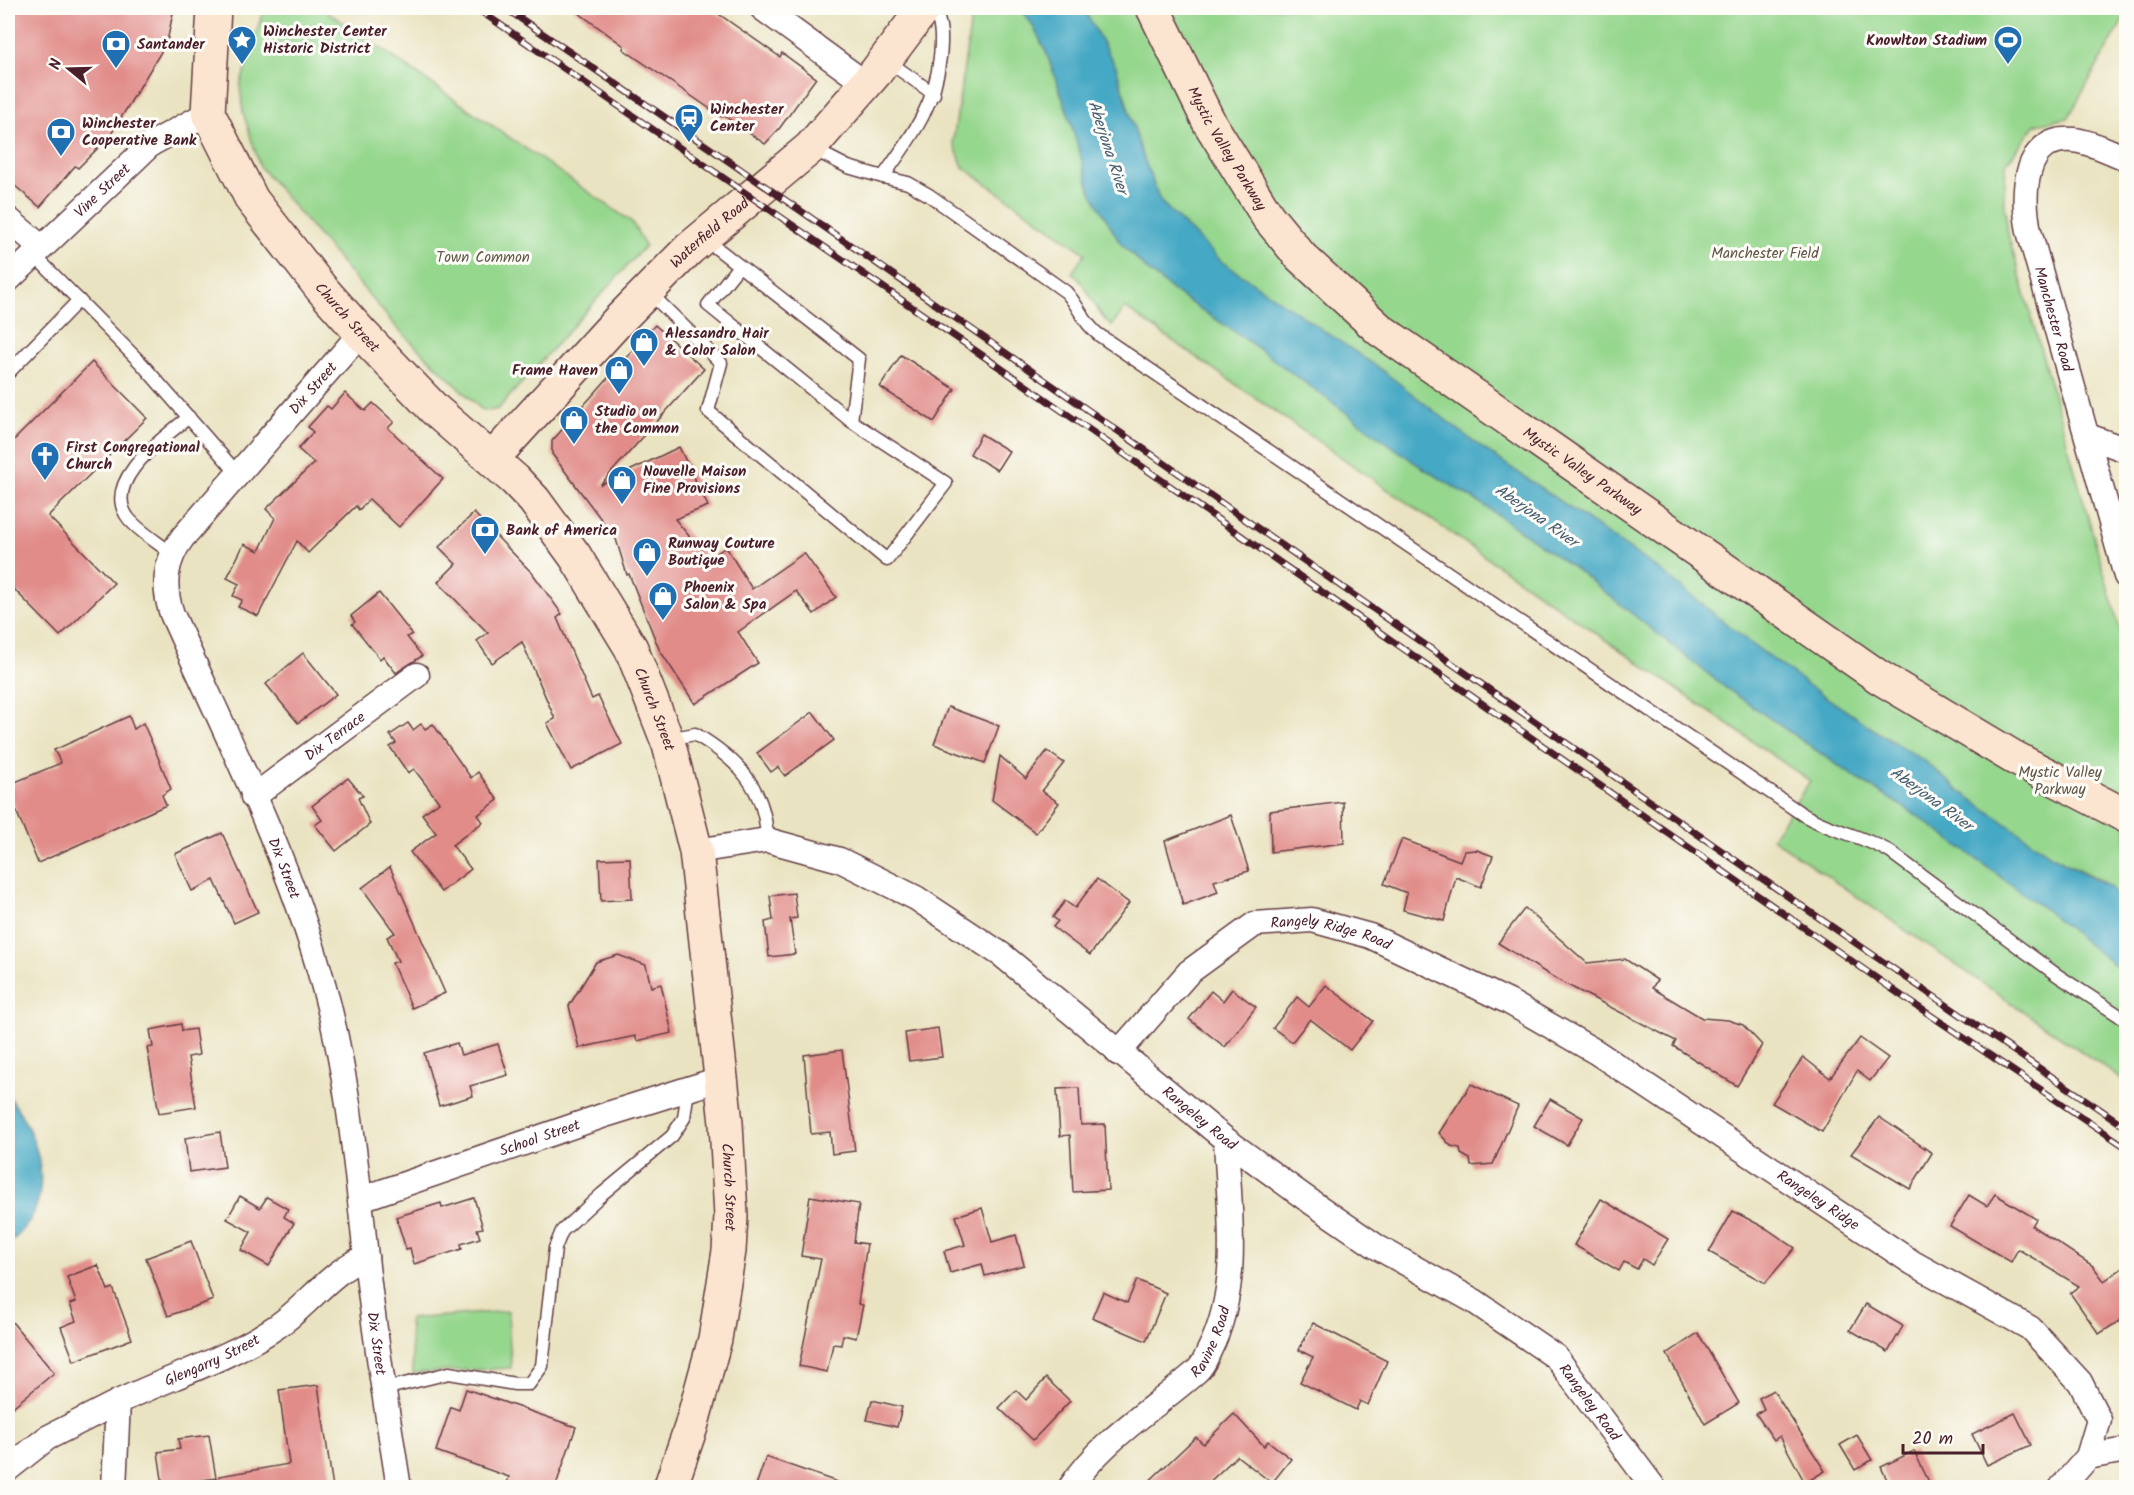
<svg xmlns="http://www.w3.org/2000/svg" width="2134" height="1495" font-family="Kalam,sans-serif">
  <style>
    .green { fill: #96d78e; stroke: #707b5c; stroke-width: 1.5 }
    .water { fill: #44a8c4; stroke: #476478; stroke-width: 1.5 }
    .building { fill: #e18c89 }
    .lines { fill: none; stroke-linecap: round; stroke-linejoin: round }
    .lane-casing { stroke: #623c42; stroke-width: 15 }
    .street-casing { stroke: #623c42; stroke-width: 27 }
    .secondary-casing { stroke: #623c42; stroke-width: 36 }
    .lane { stroke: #fff; stroke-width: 12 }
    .street { stroke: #fff; stroke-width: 24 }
    .secondary { stroke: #fce5d0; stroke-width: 33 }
    .rail-casing { stroke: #4a1f2b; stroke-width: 7 }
    .rail { stroke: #fdfcf7; stroke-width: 4.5; stroke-dasharray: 14; stroke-linecap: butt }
    .labels { text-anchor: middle; stroke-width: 6; stroke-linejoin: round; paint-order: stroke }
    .poi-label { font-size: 15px; font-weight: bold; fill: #4a1f2b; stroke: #fdfcf7; text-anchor: start }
    .street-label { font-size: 15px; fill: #4a1f2b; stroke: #fdfcf7 }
    .park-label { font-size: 15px; fill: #615649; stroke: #fdfcf7 }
    .water-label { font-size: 16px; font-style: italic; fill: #475d70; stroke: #fdfcf7 }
  </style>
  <rect width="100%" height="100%" fill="#fdfcf7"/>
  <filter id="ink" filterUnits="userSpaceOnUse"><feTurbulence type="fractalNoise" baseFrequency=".0167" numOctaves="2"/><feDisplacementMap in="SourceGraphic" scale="12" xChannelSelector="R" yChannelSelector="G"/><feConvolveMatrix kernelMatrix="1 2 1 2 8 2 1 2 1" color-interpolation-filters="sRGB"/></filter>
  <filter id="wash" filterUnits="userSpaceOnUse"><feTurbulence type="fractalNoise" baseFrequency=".008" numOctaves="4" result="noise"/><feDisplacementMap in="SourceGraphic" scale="24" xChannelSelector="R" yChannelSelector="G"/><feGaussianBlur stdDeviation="1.35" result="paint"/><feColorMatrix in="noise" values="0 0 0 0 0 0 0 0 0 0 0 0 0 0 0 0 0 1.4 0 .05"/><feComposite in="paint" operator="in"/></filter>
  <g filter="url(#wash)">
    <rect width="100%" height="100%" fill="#eae3c1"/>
    <g class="green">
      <polygon points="264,8 322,8 632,222 645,246 498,409 488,411 481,409 398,329 260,167 243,112 240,86"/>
      <path d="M966,8H1020L1033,26L1046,52L1068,113L1091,192L1119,240L1146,269L1177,294L1237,333L1418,465L1482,504L1582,574L1726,688L1858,779L1915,814L2043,908L2126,974V1082L1772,838L1810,781L1125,308L1112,326C1094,313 1090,287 1072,273L1085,253L963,167L953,142L972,12Z"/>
      <polygon points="1083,8 2126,8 2126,15 2068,118 2036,124 2006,164 2004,196 2008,234 2126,651 2126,907 2100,880 2052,856 1957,789 1923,760 1885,737 1808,685 1749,642 1661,571 1474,442 1379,368 1222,262 1160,201 1140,148 1116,67"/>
      <polygon points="508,1311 511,1368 413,1373 409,1319"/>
    </g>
    <g class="water">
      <polygon points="1020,8 1083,8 1116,67 1140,148 1160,201 1222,262 1379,368 1474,442 1661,571 1749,642 1808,685 1885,737 1923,760 1957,789 2052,856 2110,887 2126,907 2126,974 2043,908 1915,814 1858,779 1726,688 1582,574 1482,504 1418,465 1237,333 1177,294 1146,269 1119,241 1091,192 1068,113 1046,52 1033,26"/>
      <path d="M8,1095C35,1131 54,1179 29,1222C23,1231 14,1238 8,1247Z"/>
    </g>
    <g id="blocks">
      <g class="building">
        <polygon points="8,8 174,8 167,42 110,136 78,168 75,166 40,207 8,180"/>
        <polygon points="572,8 710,8 780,57 782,53 816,78 779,129 765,144 723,115 722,117 623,49 624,46"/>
        <polygon points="655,325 704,369 600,485 679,447 708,506 675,519 708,559 726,547 752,589 804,553 836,597 814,614 796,591 738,632 758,663 695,704 659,649 629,574 627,575 616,539 552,454 552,441"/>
        <polygon points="901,355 955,389 934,422 880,387"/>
        <polygon points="92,362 147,418 48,516 114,583 60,636 8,583 8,446"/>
        <polygon points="345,393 365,411 373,403 394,422 388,428 443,479 399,527 369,499 359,510 356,506 308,553 297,541 258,616 238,607 242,600 233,596 239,584 227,578 244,544 259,551 275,518 266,509 314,463 298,449 313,432 308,427 327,406 331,409"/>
        <polygon points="981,434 1009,451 997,470 970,454"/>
        <polygon points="474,513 533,574 562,614 557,618 592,699 598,696 622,744 571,770 547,723 555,719 522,642 492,663 477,641 488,633 438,582 456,564 439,547"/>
        <polygon points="379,593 412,634 407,637 422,656 396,673 383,656 380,659 352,624 355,622 351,616"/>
        <polygon points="303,653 336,694 298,723 266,684"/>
        <polygon points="948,707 999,726 985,763 934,744"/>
        <polygon points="813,712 834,740 785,776 778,767 771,772 757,753"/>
        <polygon points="129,716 134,729 143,723 155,750 171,789 162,795 166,805 38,863 8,791 8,785 61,763 54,750"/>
        <polygon points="408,723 413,730 421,724 425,729 433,724 471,778 478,772 498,800 478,815 483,822 452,845 471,869 441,892 410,852 436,833 422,814 439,802 414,769 408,773 390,747 396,743 390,735"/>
        <polygon points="1047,751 1064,763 1042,791 1059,803 1036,833 992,800 1000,756 1026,779"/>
        <polygon points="348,778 363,796 358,798 370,824 336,851 315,825 322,820 312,806"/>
        <polygon points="1343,802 1344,843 1271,852 1270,811"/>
        <polygon points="1231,815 1249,871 1214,881 1218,892 1183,905 1165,841"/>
        <polygon points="222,833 258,912 234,923 214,880 192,891 175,854"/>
        <polygon points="1402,839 1460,861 1464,851 1477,850 1493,856 1481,887 1456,877 1444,921 1403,910 1407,893 1384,884"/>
        <polygon points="630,858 632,899 601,901 599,859"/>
        <polygon points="390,867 445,993 412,1008 392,963 398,961 387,937 395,933 362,888"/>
        <polygon points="1097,879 1129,903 1090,955 1053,927 1058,921 1053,917 1065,901 1075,908"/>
        <polygon points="794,893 797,918 790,919 795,954 769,957 765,922 773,920 770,896"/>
        <polygon points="1525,908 1587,963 1625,959 1657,980 1652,988 1702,1018 1728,1020 1743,1025 1762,1045 1737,1086 1673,1046 1676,1041 1556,979 1498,943"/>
        <polygon points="618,955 646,965 651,987 661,984 672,1033 637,1041 635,1036 579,1048 569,1006 596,962"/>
        <polygon points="1326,985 1373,1021 1350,1050 1310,1019 1292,1042 1273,1028 1297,997 1309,1007"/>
        <polygon points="1232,989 1256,1007 1225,1047 1189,1019 1211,991 1223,1001"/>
        <polygon points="181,1024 182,1031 195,1029 199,1055 188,1057 196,1107 159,1113 147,1048 153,1047 150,1030"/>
        <polygon points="938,1028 942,1057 909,1061 905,1033"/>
        <polygon points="1860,1038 1888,1058 1870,1081 1857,1071 1822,1132 1772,1103 1803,1057 1830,1078"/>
        <polygon points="457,1043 461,1055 498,1044 508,1075 470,1086 473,1096 439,1106 424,1053"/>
        <polygon points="842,1050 855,1151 832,1154 830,1132 811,1134 804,1055"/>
        <polygon points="1471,1084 1518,1106 1493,1164 1471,1166 1470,1159 1461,1154 1460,1148 1451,1146 1439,1133"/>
        <polygon points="1079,1088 1081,1125 1105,1124 1108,1190 1073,1192 1070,1135 1060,1136 1057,1089"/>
        <polygon points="1550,1099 1583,1118 1567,1145 1534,1126"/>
        <polygon points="1879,1117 1932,1153 1910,1189 1851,1154"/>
        <polygon points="220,1132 225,1167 189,1172 185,1138"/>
        <polygon points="1995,1194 2036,1219 2032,1226 2093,1266 2104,1281 2127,1265 2127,1316 2099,1334 2070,1293 2079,1286 2018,1249 2011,1262 1950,1226 1969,1195 1987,1206"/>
        <polygon points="240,1196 260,1208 267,1197 288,1209 284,1217 294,1223 269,1266 241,1250 251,1232 227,1219"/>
        <polygon points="810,1196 859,1204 854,1242 867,1244 858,1304 863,1305 856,1338 843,1335 841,1345 833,1344 827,1372 799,1366 821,1259 801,1256"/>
        <polygon points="474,1198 483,1228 477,1229 480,1238 461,1244 462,1249 414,1264 410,1248 406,1249 396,1217 441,1203 442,1208"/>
        <polygon points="1601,1199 1668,1239 1652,1265 1643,1259 1637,1269 1624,1262 1619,1271 1574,1245"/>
        <polygon points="982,1208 992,1242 1016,1235 1024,1265 985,1276 982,1264 950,1273 944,1251 965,1245 956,1216"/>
        <polygon points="1733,1211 1767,1229 1795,1248 1765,1283 1709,1252"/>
        <polygon points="191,1241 213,1300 168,1316 146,1258"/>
        <polygon points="98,1265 108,1290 113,1288 132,1339 74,1361 61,1327 76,1321 70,1304 76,1302 67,1277"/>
        <polygon points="1137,1280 1166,1293 1146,1341 1092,1318 1103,1292 1127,1303"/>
        <polygon points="1866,1304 1903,1326 1888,1352 1850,1330"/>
        <polygon points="8,1317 54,1373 8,1411"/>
        <polygon points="1313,1323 1387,1361 1368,1405 1360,1401 1356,1410 1300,1382 1313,1357 1299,1350"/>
        <polygon points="1698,1333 1739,1403 1705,1424 1667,1354"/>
        <polygon points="1046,1378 1070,1401 1033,1440 999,1408 1016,1390 1026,1400"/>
        <polygon points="318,1385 333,1488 220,1488 219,1476 289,1464 279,1390"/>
        <polygon points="466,1389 576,1427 555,1488 505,1488 509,1477 436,1451 451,1407 459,1410"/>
        <polygon points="1773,1390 1825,1471 1805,1483 1780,1436 1774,1440 1756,1414 1764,1409 1759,1398"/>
        <polygon points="872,1400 902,1407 897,1427 867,1420"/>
        <polygon points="2015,1413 2031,1445 1987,1465 1972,1434"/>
        <polygon points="1234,1414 1264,1446 1268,1441 1291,1459 1272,1483 1237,1456 1203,1488 1142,1488 1196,1437 1203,1444"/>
        <polygon points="209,1435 216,1478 163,1486 158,1452 180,1449 178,1439"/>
        <polygon points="1857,1435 1872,1460 1855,1470 1840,1445"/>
        <polygon points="1914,1451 1932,1488 1891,1488 1881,1467"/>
        <polygon points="766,1457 843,1484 843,1488 755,1488"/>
      </g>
    </g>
  </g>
  <g filter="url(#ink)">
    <use href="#blocks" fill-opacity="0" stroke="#623c42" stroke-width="1.5"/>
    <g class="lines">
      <g class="lane-casing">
        <g id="lane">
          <polyline points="886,60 934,94"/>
          <path d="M811,148L848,167L883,177C911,137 935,107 940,57C942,39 942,25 934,8"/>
          <path d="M883,177L908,183L929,195L1066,292C1079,306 1084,324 1099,335L1802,814C1830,831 1862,835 1890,852L2057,975L2126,1020"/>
          <polyline points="33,254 142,364 238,474"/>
          <polyline points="739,266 708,305 851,421"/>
          <polyline points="649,292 721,363 708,411 887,560 946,483 851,421 859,359 705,239"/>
          <polyline points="8,373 79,300"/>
          <path d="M172,554C159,543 140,532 129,519C99,482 165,437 189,417"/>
          <path d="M668,739L695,734C737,759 766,788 767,840"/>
          <polyline points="384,1389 449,1373 515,1384 529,1384 542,1366 555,1248 562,1231 602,1194 672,1136 684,1118 688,1089"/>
        </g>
      </g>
      <g class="street-casing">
        <g id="street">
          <polyline points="762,8 866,84"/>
          <path id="s1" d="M2126,158C2110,152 2092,142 2074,140C2022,135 2022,196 2029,231L2126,576"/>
          <polyline points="8,219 41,247"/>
          <path id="s2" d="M8,280L151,144L208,113"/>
          <path id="s3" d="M361,333L183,537C165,561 162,586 172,614C224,731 285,849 320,973C347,1065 356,1162 366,1257C374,1334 387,1411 399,1488"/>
          <polyline points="2088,436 2126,450"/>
          <path id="s4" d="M253,797L417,675"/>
          <path id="s5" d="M696,851L767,840L840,860L916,898L1002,955L1226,1140L1304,1197L1377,1247L1474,1301L1556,1357L1654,1488"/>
          <path id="s6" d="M1118,1053L1189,972L1255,924L1312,920L1370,936L1509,1002L1596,1052L1913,1263L2030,1328L2080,1382L2099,1420L2088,1457"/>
          <path id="s7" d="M361,1199L608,1114L720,1079"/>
          <polyline points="8,1469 47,1438 118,1402"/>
          <path id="s8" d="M114,1488L118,1402C170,1377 227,1360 276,1327C308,1306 330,1271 366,1257"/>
          <path id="s9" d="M1070,1488C1103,1438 1154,1409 1197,1371C1203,1366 1206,1358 1209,1351C1242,1287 1229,1210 1226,1140"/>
          <polyline points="2061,1488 2088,1457 2126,1450"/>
        </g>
      </g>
      <g class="secondary-casing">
        <g id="secondary">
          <path id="s10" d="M214,8L208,113L252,200L321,288L361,333L435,410L515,480L534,500L575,556L631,648L669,745L696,851L726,1123L731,1216L729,1251L715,1339L691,1427L670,1488"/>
          <path id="s11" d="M1153,8L1209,122L1268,217L1301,257L1380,330L1879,677L2013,757L2126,816"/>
          <path id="s12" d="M492,459L617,322L689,249L810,148L876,72L924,8"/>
        </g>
      </g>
      <use href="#lane" class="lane"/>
      <use href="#street" class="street"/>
      <use href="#secondary" class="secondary"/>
      <g class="rail-casing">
        <g id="rail">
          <polyline points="476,8 992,362 1902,996 2126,1147"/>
          <path d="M505,8C1048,377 1582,760 2126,1127"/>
        </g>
      </g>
      <use href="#rail" class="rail"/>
    </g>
  </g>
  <defs>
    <g id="sight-pin" transform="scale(1.5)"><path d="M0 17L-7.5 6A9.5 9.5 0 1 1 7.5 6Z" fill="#1f6fb2" stroke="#fdfcf7"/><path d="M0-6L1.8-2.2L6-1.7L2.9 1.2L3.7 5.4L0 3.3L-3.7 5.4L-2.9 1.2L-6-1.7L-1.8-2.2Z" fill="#fff"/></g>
    <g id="stadium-pin" transform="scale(1.5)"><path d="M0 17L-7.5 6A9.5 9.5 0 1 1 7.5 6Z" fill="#1f6fb2" stroke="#fdfcf7"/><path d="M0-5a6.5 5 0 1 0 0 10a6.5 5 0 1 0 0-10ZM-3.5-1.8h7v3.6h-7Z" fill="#fff"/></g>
    <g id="bank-pin" transform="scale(1.5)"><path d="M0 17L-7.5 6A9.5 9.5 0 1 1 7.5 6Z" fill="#1f6fb2" stroke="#fdfcf7"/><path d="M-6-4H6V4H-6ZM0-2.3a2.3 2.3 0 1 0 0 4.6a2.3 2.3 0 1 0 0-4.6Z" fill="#fff"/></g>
    <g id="station-pin" transform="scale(1.5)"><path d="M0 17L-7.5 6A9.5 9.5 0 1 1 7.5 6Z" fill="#1f6fb2" stroke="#fdfcf7"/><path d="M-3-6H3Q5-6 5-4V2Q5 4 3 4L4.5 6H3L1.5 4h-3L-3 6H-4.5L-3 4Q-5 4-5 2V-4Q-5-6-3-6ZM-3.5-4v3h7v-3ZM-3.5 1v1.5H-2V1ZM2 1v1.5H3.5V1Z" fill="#fff"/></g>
    <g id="shop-pin" transform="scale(1.5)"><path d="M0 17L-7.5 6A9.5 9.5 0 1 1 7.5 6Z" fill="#1f6fb2" stroke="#fdfcf7"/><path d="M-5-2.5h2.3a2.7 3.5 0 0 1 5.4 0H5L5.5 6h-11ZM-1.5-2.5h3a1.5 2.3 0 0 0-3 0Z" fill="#fff"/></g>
    <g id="church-pin" transform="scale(1.5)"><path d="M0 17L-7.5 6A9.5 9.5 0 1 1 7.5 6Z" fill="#1f6fb2" stroke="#fdfcf7"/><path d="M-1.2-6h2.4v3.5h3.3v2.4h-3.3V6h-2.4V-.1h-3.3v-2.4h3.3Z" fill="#fff"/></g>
  </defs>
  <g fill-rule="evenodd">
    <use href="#sight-pin" x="242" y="40"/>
    <use href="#stadium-pin" x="2008" y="40"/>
    <use href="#bank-pin" x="116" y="44"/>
    <use href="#station-pin" x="689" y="118"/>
    <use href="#bank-pin" x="61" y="132"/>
    <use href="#shop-pin" x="644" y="342"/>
    <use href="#shop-pin" x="619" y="370"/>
    <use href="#shop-pin" x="574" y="420"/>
    <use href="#church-pin" x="45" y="456"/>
    <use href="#shop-pin" x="622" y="480"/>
    <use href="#bank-pin" x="485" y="530"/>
    <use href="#shop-pin" x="647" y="552"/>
    <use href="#shop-pin" x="663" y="596"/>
  </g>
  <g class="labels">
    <g class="poi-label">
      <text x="263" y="36">Winchester Center<tspan x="263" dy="17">Historic District</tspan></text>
      <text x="1987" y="45" text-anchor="end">Knowlton Stadium</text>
      <text x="137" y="49">Santander</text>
      <text x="710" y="114">Winchester<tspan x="710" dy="17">Center</tspan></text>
      <text x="82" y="128">Winchester<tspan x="82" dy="17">Cooperative Bank</tspan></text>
      <text x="665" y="338">Alessandro Hair<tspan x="665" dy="17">&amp; Color Salon</tspan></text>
      <text x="598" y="375" text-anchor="end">Frame Haven</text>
      <text x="595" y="416">Studio on<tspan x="595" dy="17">the Common</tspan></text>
      <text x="66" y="452">First Congregational<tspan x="66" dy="17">Church</tspan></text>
      <text x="643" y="476">Nouvelle Maison<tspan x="643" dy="17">Fine Provisions</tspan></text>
      <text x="506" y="535">Bank of America</text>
      <text x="668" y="548">Runway Couture<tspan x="668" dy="17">Boutique</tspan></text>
      <text x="684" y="592">Phoenix<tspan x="684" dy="17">Salon &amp; Spa</tspan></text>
    </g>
    <g class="street-label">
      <text dy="5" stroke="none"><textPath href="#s11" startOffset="159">Mystic Valley Parkway</textPath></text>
      <text dy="5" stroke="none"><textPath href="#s2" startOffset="130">Vine Street</textPath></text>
      <text dy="5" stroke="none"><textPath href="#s12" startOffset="314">Waterfield Road</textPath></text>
      <text dy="5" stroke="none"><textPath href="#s10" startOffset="354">Church Street</textPath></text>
      <text dy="5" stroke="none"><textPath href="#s1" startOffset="267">Manchester Road</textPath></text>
      <text transform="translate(313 388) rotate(-49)" y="5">Dix Street</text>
      <text dy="5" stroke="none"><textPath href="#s11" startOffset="645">Mystic Valley Parkway</textPath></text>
      <text dy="5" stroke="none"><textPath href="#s10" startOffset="858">Church Street</textPath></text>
      <text dy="5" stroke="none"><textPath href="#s4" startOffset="102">Dix Terrace</textPath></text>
      <text dy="5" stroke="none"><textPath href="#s3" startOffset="630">Dix Street</textPath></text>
      <text dy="5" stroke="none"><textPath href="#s6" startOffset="267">Rangely Ridge Road</textPath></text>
      <text dy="5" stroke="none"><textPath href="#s5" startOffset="592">Rangeley Road</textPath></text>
      <text dy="5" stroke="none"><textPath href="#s7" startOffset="189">School Street</textPath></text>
      <text dy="5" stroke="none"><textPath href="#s10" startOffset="1344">Church Street</textPath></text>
      <text dy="5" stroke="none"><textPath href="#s6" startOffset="828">Rangeley Ridge</textPath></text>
      <text dy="5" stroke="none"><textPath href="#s9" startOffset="206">Ravine Road</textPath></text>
      <text dy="5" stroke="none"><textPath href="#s3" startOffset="1116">Dix Street</textPath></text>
      <text dy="5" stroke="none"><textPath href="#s8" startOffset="189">Glengarry Street</textPath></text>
      <text dy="5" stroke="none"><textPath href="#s5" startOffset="1078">Rangeley Road</textPath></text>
    </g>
    <g class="park-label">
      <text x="1765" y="258">Manchester Field</text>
      <text x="483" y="262">Town Common</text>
      <text x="2060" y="777">Mystic Valley<tspan x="2060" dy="17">Parkway</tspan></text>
    </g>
    <g class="water-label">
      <text transform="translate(1109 147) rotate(72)" y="6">Aberjona River</text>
      <text transform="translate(1537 515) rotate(35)" y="6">Aberjona River</text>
      <text transform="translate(1932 798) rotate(36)" y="6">Aberjona River</text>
    </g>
  </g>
  <rect width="2134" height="1495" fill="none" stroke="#fdfcf7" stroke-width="30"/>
  <g transform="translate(69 69) rotate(289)" stroke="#fdfcf7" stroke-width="4.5" paint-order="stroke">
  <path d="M0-4.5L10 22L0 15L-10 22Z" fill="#4a1f2b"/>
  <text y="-9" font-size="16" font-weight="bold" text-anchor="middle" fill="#4a1f2b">N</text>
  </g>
  <path d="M1903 1444v9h80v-9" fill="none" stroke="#4a1f2b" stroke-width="3"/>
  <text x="1912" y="1444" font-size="18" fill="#4a1f2b" stroke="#fdfcf7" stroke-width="4.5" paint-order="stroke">20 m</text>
</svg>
